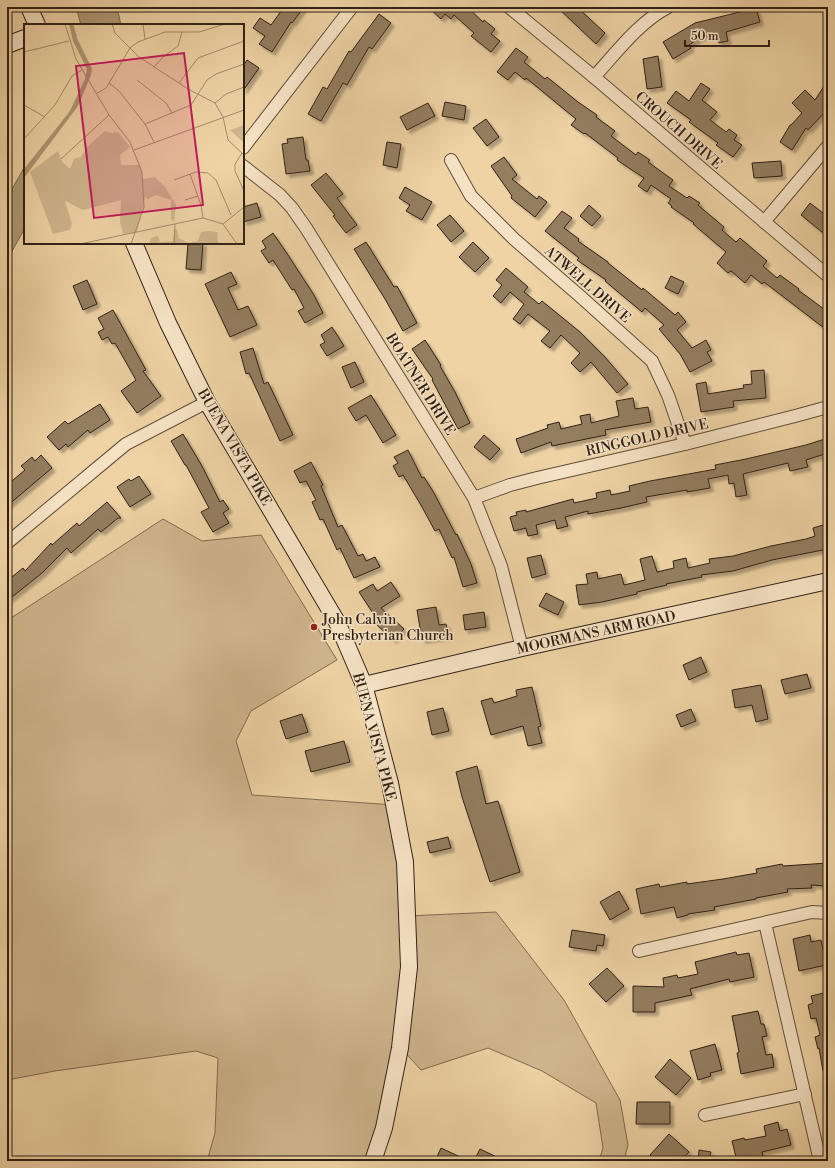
<svg xmlns="http://www.w3.org/2000/svg" width="835" height="1168" font-family="'Libre Bodoni',serif">
  <style>
    .green { fill: #cfb58d; stroke: #806b51 }
    .water { fill: #ae9674; stroke: #7c674e }
    .building { fill: #937e60; stroke: #302115; filter: url(#shadow) }
    .lines { fill: none; stroke-linecap: round; stroke-linejoin: round }
    .street-casing { stroke: #604e39; stroke-width: 14 }
    .secondary-casing { stroke: #302115; stroke-width: 18 }
    .street { stroke: #f5e2c4; stroke-width: 12 }
    .secondary { stroke: #f5e2c4; stroke-width: 16 }
    .poi-dot { fill: #8f2418; stroke: #f5e2c4; stroke-width: 1.5 }
    .labels { text-anchor: middle; stroke-width: 3; stroke-linejoin: round; paint-order: stroke }
    .street-label { font-size: 14px; fill: #302115; stroke: #f5e2c4 }
    .poi-label { font-size: 14px; fill: #302115; stroke: #f5e2c4; text-anchor: start }
    .inset-river { fill: none; stroke: #ae9674; stroke-width: 2 }
    .inset-road { fill: none; stroke: #a38c6b; stroke-width: 1 }
    .view { fill: #c2185b; fill-opacity: 0.15; stroke: #c2185b; stroke-width: 2 }
    .inset-edge { fill: none; stroke: #302115; stroke-width: 2 }
  </style>
  <defs>
    <filter id="shadow"><feDropShadow dx="3.5" dy="3.5" stdDeviation="1" flood-color="#0004"/></filter>
  </defs>
  <rect width="100%" height="100%" fill="#efd3a5"/>
  <filter id="stains"><feTurbulence type="fractalNoise" baseFrequency=".005" numOctaves="4"/><feColorMatrix values="0 0 0 0 .2 0 0 0 0 .09 0 0 0 0 .02 0 0 0 .5 -.17"/></filter>
  <radialGradient id="worn" r=".72"><stop offset=".6" stop-color="#630" stop-opacity="0"/><stop offset="1" stop-color="#630" stop-opacity=".3"/></radialGradient>
  <polygon class="green" points="163,519 202,541 261,535 337,660 251,711 236,741 252,795 394,805 407,916 496,912 564,1000 620,1100 628,1145 624,1161 599,1161 603,1148 596,1103 542,1071 488,1048 421,1070 401,1048 373,1161 207,1161 215,1133 218,1058 196,1051 55,1071 7,1080 7,622 8,620"/>
  <g class="water">
    <polygon points="76,7 117,7 121,25 81,25"/>
    <polygon points="25,166 25,228 7,260 7,198"/>
  </g>
  <g class="building">
    <polygon points="284,7 304,7 292,23 291,22 272,52 259,44 265,36 253,28 260,18 271,25"/>
    <polygon points="428,7 467,7 483,22 484,20 495,29 491,34 500,41 491,52 471,36 474,33 454,15 451,19 445,14 441,19"/>
    <polygon points="557,7 577,7 605,33 596,44"/>
    <polygon points="756,8 760,22 726,32 728,41 719,43 717,34 701,37 689,45 691,48 673,59 663,42 695,23"/>
    <polygon points="379,14 391,23 372,49 369,47 347,85 343,83 321,121 308,114 323,87 327,89 349,51 351,52"/>
    <polygon points="516,48 528,57 524,62 545,79 547,77 578,102 597,115 596,117 615,131 611,136 636,155 638,152 650,160 648,162 673,180 669,186 687,198 689,196 700,203 698,205 724,227 722,230 736,242 740,238 767,261 763,266 777,278 780,275 799,289 798,290 828,312 828,331 764,282 762,284 751,275 745,283 731,271 728,273 717,263 726,252 693,224 694,223 671,207 672,206 668,203 671,199 651,185 647,192 638,186 644,178 617,160 618,158 585,133 584,134 571,125 576,119 526,78 525,80 515,72 508,80 497,72"/>
    <polygon points="658,56 662,87 647,89 643,59"/>
    <polygon points="247,60 259,68 243,91 243,66"/>
    <polygon points="828,80 828,109 808,130 806,128 792,150 780,142 790,125 791,125 802,113 792,103 805,90 815,100"/>
    <polygon points="701,83 710,89 702,100 717,112 710,120 726,132 729,129 737,135 734,140 742,145 733,157 716,145 718,143 689,122 691,120 667,103 676,91 689,101"/>
    <polygon points="445,102 466,106 464,120 442,116"/>
    <polygon points="428,103 435,116 407,130 400,117"/>
    <polygon points="486,119 499,137 487,146 473,128"/>
    <polygon points="303,137 306,160 308,160 310,171 286,174 282,144 288,143 287,139"/>
    <polygon points="387,142 401,144 397,168 383,165"/>
    <polygon points="504,157 517,175 512,179 537,199 539,196 547,202 535,217 511,198 512,196 491,166"/>
    <polygon points="781,161 782,176 754,178 752,163"/>
    <polygon points="326,173 343,194 337,198 357,225 346,233 333,216 335,215 311,185"/>
    <polygon points="405,187 432,202 422,220 406,211 410,205 399,198"/>
    <polygon points="257,203 261,217 243,222 243,207"/>
    <polygon points="810,203 828,217 828,237 801,215"/>
    <polygon points="589,205 601,216 592,226 580,216"/>
    <polygon points="562,211 572,218 564,228 579,239 578,241 608,262 608,263 642,290 643,288 675,315 678,312 686,322 677,330 692,348 706,340 711,350 707,352 712,361 690,372 680,354 659,329 664,325 645,308 642,312 605,281 606,280 577,260 579,258 545,231"/>
    <polygon points="450,215 464,231 451,242 437,225"/>
    <polygon points="273,233 286,252 314,295 323,313 305,323 298,311 304,308 294,289 292,290 273,260 269,263 261,251 266,248 262,241"/>
    <polygon points="366,242 394,287 397,286 417,323 403,331 385,299 354,249"/>
    <polygon points="473,242 489,258 475,272 459,257"/>
    <polygon points="188,243 203,243 201,270 186,269"/>
    <polygon points="506,268 528,287 524,292 539,304 542,301 580,332 605,357 628,384 617,393 591,362 580,372 571,363 580,353 561,335 550,348 541,341 550,331 528,314 520,324 513,319 524,304 510,292 501,303 493,296 502,285 496,280"/>
    <polygon points="231,272 237,284 228,288 238,310 248,306 257,325 230,337 205,284"/>
    <polygon points="671,276 684,282 678,294 665,288"/>
    <polygon points="87,280 97,304 83,310 73,286"/>
    <polygon points="113,310 146,370 143,371 161,396 137,413 121,391 136,380 115,343 112,344 108,337 102,340 98,332 104,329 98,318"/>
    <polygon points="332,327 344,346 327,356 320,345 325,342 321,335"/>
    <polygon points="425,340 441,365 440,366 455,392 470,423 458,429 432,380 433,379 412,349"/>
    <polygon points="253,348 264,384 268,382 293,435 280,441 249,373 246,374 240,352"/>
    <polygon points="355,362 364,382 351,388 342,367"/>
    <polygon points="764,370 766,398 733,401 734,407 701,412 696,384 706,382 708,394 744,388 743,385 752,384 751,371"/>
    <polygon points="371,395 396,435 383,443 366,415 356,421 348,408"/>
    <polygon points="633,398 635,409 648,407 651,422 605,430 606,435 552,446 551,442 521,453 516,439 548,428 547,425 559,422 561,429 582,424 580,416 590,414 591,423 619,416 616,401"/>
    <polygon points="100,404 110,420 90,433 88,430 68,447 66,444 59,450 47,437 65,421 68,424"/>
    <polygon points="183,434 202,466 220,502 223,500 229,509 223,513 229,523 213,532 201,512 209,508 186,465 185,465 171,441"/>
    <polygon points="484,435 500,449 490,460 474,447"/>
    <polygon points="828,438 828,453 806,460 808,467 790,471 788,463 743,474 747,495 736,497 734,483 729,484 728,475 708,479 710,488 687,492 687,490 646,497 647,502 621,508 588,514 588,511 565,517 568,526 557,529 555,520 536,525 538,534 528,536 526,528 514,531 510,517 517,515 516,512 526,510 526,512 573,499 574,503 597,498 596,493 610,490 611,495 630,491 629,486 650,481 716,469 715,465 746,459 806,445"/>
    <polygon points="408,450 422,478 424,477 434,493 456,535 457,534 471,564 477,583 463,587 454,557 452,558 439,529 435,531 422,507 403,475 399,477 393,466 398,463 394,457"/>
    <polygon points="41,455 52,468 7,506 7,485 25,470 21,466 32,457 35,461"/>
    <polygon points="311,462 323,485 321,486 338,527 342,525 358,556 363,554 366,561 375,557 380,567 354,578 340,548 337,550 323,519 320,520 312,502 316,500 306,481 300,483 294,471"/>
    <polygon points="139,476 151,494 130,507 117,487 129,479 131,481"/>
    <polygon points="107,502 121,518 118,518 101,532 98,529 71,553 67,548 42,573 7,601 7,581 23,568 25,571 51,543 52,545 77,523 79,526"/>
    <polygon points="823,525 828,543 828,549 772,560 733,571 701,575 702,577 666,584 667,585 637,592 637,594 602,602 579,605 576,585 588,584 586,574 597,572 598,579 621,574 624,585 645,580 640,559 652,556 657,572 674,568 673,561 686,558 688,568 710,563 709,559 733,556 771,546 806,539 815,536 813,528"/>
    <polygon points="541,555 546,574 532,578 527,558"/>
    <polygon points="391,582 400,596 381,608 404,629 393,640 376,624 378,621 359,592 373,584 377,591"/>
    <polygon points="546,593 564,602 558,615 539,606"/>
    <polygon points="436,607 439,625 446,624 449,636 422,640 417,610"/>
    <polygon points="484,612 486,627 465,630 463,615"/>
    <polygon points="701,657 707,672 689,680 683,665"/>
    <polygon points="807,674 811,688 785,694 781,680"/>
    <polygon points="761,685 768,719 756,722 752,705 735,708 732,690"/>
    <polygon points="532,687 541,726 538,727 542,743 528,746 523,726 491,735 481,701 492,698 494,703 517,696 516,690"/>
    <polygon points="443,708 449,731 432,735 427,712"/>
    <polygon points="691,709 696,721 681,727 676,715"/>
    <polygon points="302,714 308,732 286,739 280,721"/>
    <polygon points="344,741 350,762 311,772 305,751"/>
    <polygon points="477,766 486,804 498,801 520,872 490,882 462,797 456,772"/>
    <polygon points="448,837 451,848 430,853 427,842"/>
    <polygon points="828,863 828,886 811,885 812,888 787,889 788,892 756,898 756,899 714,907 715,910 688,914 688,915 677,918 674,907 641,914 636,889 659,884 660,887 687,882 687,884 723,879 757,873 756,869 782,864 783,866"/>
    <polygon points="619,891 629,909 610,920 600,902"/>
    <polygon points="572,930 605,935 603,946 597,945 596,951 569,947"/>
    <polygon points="810,935 811,942 821,940 826,965 799,971 793,939"/>
    <polygon points="736,952 737,955 749,953 754,977 730,982 729,979 690,989 692,995 655,1003 655,1012 633,1012 633,986 664,987 663,978 677,975 678,978 698,974 695,962"/>
    <polygon points="607,968 624,986 606,1002 589,984"/>
    <polygon points="828,992 828,1070 823,1071 819,1048 818,1049 815,1037 820,1035 816,1018 811,1019 808,1005 813,1003 811,996"/>
    <polygon points="758,1011 761,1024 764,1024 767,1036 762,1037 766,1055 772,1054 774,1067 741,1074 737,1053 739,1052 732,1016"/>
    <polygon points="715,1044 722,1070 710,1073 711,1076 698,1080 690,1051"/>
    <polygon points="670,1059 691,1078 676,1095 655,1077"/>
    <polygon points="637,1102 670,1102 670,1124 636,1124"/>
    <polygon points="778,1122 780,1131 787,1129 791,1145 762,1152 764,1161 737,1161 732,1141 744,1138 745,1140 766,1136 764,1126"/>
    <polygon points="669,1134 689,1152 681,1161 656,1161 650,1155"/>
    <polygon points="441,1148 469,1161 435,1161"/>
    <polygon points="480,1149 505,1161 474,1161"/>
    <polygon points="699,1150 711,1152 709,1161 698,1161"/>
  </g>
  <g class="lines">
    <g class="street-casing">
      <g id="street">
        <polyline points="509,7 594,77 828,276"/>
        <path d="M594,77C617,52 638,23 668,7"/>
        <polyline points="243,148 352,7"/>
        <polyline points="451,160 471,196 514,239 581,297 652,361 668,395 685,444"/>
        <polyline points="243,166 280,195 292,208 306,228 474,498 501,566 522,648"/>
        <polyline points="764,222 828,146"/>
        <polyline points="474,498 510,485 537,478 685,444 795,416 828,407"/>
        <polyline points="7,543 126,444 207,402"/>
        <polyline points="765,923 820,1161"/>
        <polyline points="639,951 812,912 828,913"/>
        <polyline points="705,1115 805,1094"/>
      </g>
    </g>
    <g class="secondary-casing">
      <g id="secondary">
        <polyline points="29,7 37,25"/>
        <polyline points="7,45 25,38"/>
        <polyline points="134,243 168,323 207,402 337,622 364,685 390,783 405,862 409,967 400,1048 384,1128 373,1161"/>
        <polyline points="364,685 522,648 828,581"/>
      </g>
    </g>
    <use href="#street" class="street"/>
    <use href="#secondary" class="secondary"/>
  </g>
  <circle class="poi-dot" cx="314" cy="627" r="4"/>
  <g class="labels">
    <g class="street-label">
      <text transform="translate(679 130) rotate(41)" y="5">CROUCH DRIVE</text>
      <text transform="translate(588 284) rotate(41)" y="5">ATWELL DRIVE</text>
      <text transform="translate(421 384) rotate(58)" y="5">BOATNER DRIVE</text>
      <text transform="translate(647 437) rotate(-13)" y="5">RINGGOLD DRIVE</text>
      <text transform="translate(235 447) rotate(60)" y="5">BUENA VISTA PIKE</text>
      <text transform="translate(596 632) rotate(-12)" y="5">MOORMANS ARM ROAD</text>
      <text transform="translate(375 737) rotate(75)" y="5">BUENA VISTA PIKE</text>
    </g>
    <g class="poi-label">
      <text x="322" y="624">John Calvin<tspan x="322" dy="16">Presbyterian Church</tspan></text>
    </g>
  </g>
  <g transform="translate(24 24)">
    <rect width="220" height="220" fill="#efd3a5"/>
    <path d="M220,101V119L206,106ZM81,107L87,109L94,108L106,123L96,131L97,141H116L119,155L131,153L141,163L152,181L150,198L147,195V176L132,171L124,175L121,173L113,208L99,210L96,198L97,176L59,186L41,177L48,200L46,206L29,210L6,148L34,127L38,138L46,145L50,135L57,133L63,123ZM153,205L155,214L164,219L174,217L177,208L185,207L193,208L194,218L197,220H125L127,214L134,212L136,218L149,217L150,206Z" fill="#cfb58d"/>
    <path d="M45,0H49L50,8L68,45L67,51L54,82L0,154V145L46,87L61,55L63,45L49,17Z" fill="#ae9674"/>
    <path class="inset-river" d="M48,0L52,13"/>
    <path class="inset-road" d="M41,0L52,35L85,91L106,118L118,148L120,183L107,220M88,0L91,9L115,33L164,65L191,79L199,93L204,116L220,131M119,0L121,15M0,28L45,17M130,43L139,33L154,22L158,8M113,56L142,79L148,89M85,59L95,67L121,100L130,118M155,59L174,34L220,17M72,70L82,64L106,24L114,18L141,8H175L201,0M191,79L202,70L220,63M0,81L21,93M121,100L167,81L183,56L192,50L220,40M0,115L31,81L48,52L58,46M110,126L220,86M218,129L211,140V147L220,167M37,135L85,91M166,150L177,181L179,194M150,156L172,148L184,149L192,156L207,191M161,176L174,172M199,200L220,183M56,220L179,194L199,200L213,220M150,220L151,200"/>
    <path class="view" d="M160,29L179,181L70,194L52,42Z"/>
    <rect width="220" height="220" class="inset-edge"/>
  </g>
  <rect width="835" height="1168" fill="none" stroke="#efd3a5" stroke-width="24"/>
  <rect x="8" y="8" width="819" height="1152" fill="none" stroke="#302115" stroke-width="2"/>
  <rect x="12" y="12" width="811" height="1144" fill="none" stroke="#302115"/>
  <path d="M685 40v6h84v-6" fill="none" stroke="#302115" stroke-width="2"/>
  <text x="691" y="40" font-size="12" fill="#302115" stroke="#f5e2c4" stroke-width="3" paint-order="stroke">50 m</text>
  <rect width="100%" height="100%" filter="url(#stains)"/>
  <rect width="100%" height="100%" fill="url(#worn)"/>
</svg>
